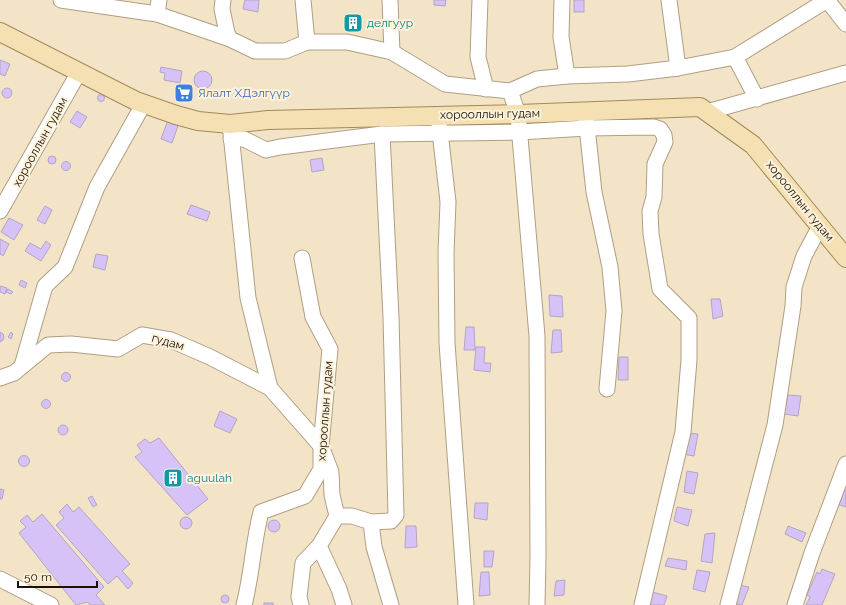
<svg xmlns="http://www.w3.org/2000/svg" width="846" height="605" font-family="Raleway,sans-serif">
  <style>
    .building { fill: #d7c2f7; stroke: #b1a6c3 }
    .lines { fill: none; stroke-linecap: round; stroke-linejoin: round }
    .minor-casing { stroke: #ae9f83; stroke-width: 17 }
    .major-casing { stroke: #a28b56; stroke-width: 20 }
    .minor { stroke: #fff; stroke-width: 15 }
    .major { stroke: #f4e0b3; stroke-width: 18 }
    .labels { text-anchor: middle; stroke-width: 4; stroke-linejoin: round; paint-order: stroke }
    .culture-label { font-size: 12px; fill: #0d838f; stroke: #fff2da; text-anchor: start }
    .shop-label { font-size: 12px; fill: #366cbe; stroke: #fff2da; text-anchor: start }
    .street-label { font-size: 12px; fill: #171107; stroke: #fff2da }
  </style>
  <rect width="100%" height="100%" fill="#f4e4c7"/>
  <g class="building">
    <polygon points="245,0 259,0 258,12 243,9"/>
    <polygon points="434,0 446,0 445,6 434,5"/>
    <rect x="574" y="0" width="10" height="12"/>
    <rect x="349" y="19" width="8" height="7"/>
    <polygon points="0,60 10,64 5,76 0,74"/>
    <polygon points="161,67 182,71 180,83 164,80 165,73 160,72"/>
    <circle cx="203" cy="80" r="9"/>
    <circle cx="7" cy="93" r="5"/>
    <circle cx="101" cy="98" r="3.5"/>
    <polygon points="77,111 87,117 80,128 70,122"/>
    <polygon points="168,120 179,123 172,143 161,139"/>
    <circle cx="52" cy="160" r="4"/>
    <polygon points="322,158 324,170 312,172 310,160"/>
    <circle cx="66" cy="166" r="4.5"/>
    <polygon points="191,205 210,212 207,221 187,214"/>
    <polygon points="45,206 52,210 45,224 37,220"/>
    <polygon points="9,218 23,225 14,240 1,232"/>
    <polygon points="0,239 9,244 3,256 0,254"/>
    <polygon points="46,241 51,245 41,261 25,251 30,243 41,249"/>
    <polygon points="96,254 108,256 105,270 93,267"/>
    <polygon points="21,280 27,283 25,288 19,285"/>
    <polygon points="0,286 7,288 5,294 0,292"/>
    <polygon points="8,289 13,292 11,294 6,292"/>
    <polygon points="549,295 562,296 563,317 550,316"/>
    <polygon points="711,299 720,299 723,316 713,319"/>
    <polygon points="466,327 474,327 475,350 464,350"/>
    <polygon points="553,330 561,330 562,352 551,353"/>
    <polygon points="0,332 3,334 4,337 3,340 0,342"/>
    <polygon points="11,332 13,334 11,339 8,337"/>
    <polygon points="476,347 485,347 484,363 491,363 490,372 474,370"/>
    <polygon points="619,357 628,357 628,380 618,380"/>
    <circle cx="66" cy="377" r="4.5"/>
    <polygon points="788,395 801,396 798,416 784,414"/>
    <circle cx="46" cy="404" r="4.5"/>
    <polygon points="220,411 237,419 230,433 214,426"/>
    <circle cx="63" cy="430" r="5"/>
    <polygon points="687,433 698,434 694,456 683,454"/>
    <polygon points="159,438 208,499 187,515 135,457 142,452 137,445 145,439 150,443"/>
    <circle cx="24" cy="461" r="5.5"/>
    <polygon points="687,471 698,473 694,494 684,492"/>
    <polygon points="846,486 846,507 839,505"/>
    <polygon points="0,489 4,490 2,499 0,499"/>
    <polygon points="92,496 97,505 93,507 88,498"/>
    <polygon points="475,503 488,503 487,520 474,518"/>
    <polygon points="67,504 73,512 79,507 130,564 122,571 133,583 128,589 117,576 108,584 56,525 64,518 59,512"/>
    <polygon points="677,507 692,510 688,526 674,521"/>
    <polygon points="42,514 104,587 96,595 105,605 90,605 88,602 76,605 19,533 26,527 20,521 27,515 33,522"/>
    <circle cx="186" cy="523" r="6"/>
    <circle cx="274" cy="526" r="6"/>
    <polygon points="406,526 416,526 417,547 405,548"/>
    <polygon points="788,526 806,533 802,542 785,534"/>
    <polygon points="715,533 712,563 701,561 705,534"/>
    <polygon points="484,551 494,551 492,567 484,567"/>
    <polygon points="668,558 687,561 686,570 665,566"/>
    <polygon points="822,569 835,574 822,605 806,605 810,597 807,595 817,572 820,574"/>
    <polygon points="697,570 710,572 705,592 693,589"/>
    <polygon points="481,572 489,572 490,595 479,596"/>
    <polygon points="565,580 564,595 554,596 556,581"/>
    <polygon points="739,585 749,587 742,605 731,603"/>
    <polygon points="652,592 667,596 664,605 650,605"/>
    <circle cx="225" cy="599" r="4"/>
    <rect x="264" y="603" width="9" height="2"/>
  </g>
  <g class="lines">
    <g class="minor-casing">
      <g id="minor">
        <polyline points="61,0 157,14"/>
        <polyline points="159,0 157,14 230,39"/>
        <polyline points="223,0 222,9 227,33 230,39 255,51 285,51 307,42 347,42 392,52 445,84 510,91 518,114 537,336 538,557 537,605"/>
        <polyline points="303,0 307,42"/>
        <polyline points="390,0 392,52"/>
        <polyline points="480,0 478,57 486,89"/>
        <polyline points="562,0 561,37 567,76 628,74 678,68 669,0"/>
        <polyline points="827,0 846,24"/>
        <polyline points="735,57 757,99"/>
        <polyline points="678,68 735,57 827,0"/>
        <polyline points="510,91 537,79 567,76"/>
        <polyline points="707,112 846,73"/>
        <polyline points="586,118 594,192 610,267 614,311 607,389"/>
        <polyline points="439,123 448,202 446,253 447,343 466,605"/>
        <polyline points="230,124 248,298 270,388 321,446 331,472 332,495 337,516 319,546 303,563 299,597 301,605"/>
        <polyline points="231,139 244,139 266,150 280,147 382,134"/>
        <polyline points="0,211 79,72"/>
        <polyline points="22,366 45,286 65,267 97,187 144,103"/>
        <polyline points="0,378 14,373 48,345 71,344 118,349 142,335 171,340 210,357 270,388"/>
        <polyline points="337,516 352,516 371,522 374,547 391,605"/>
        <polyline points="371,522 391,521 396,515 391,317 382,134 519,132 587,128 654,127 660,129 664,135 665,142 655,164 654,197 650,211 651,234 660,289 689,318 689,360 683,432 642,605"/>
        <polyline points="319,546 339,589 344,605"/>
        <polyline points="0,579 51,605"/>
        <path d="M244,605C252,574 253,543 261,512L305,496L321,469V446L330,349L313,317L302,258"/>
        <polyline points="728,605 775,425 793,306 794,287 804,256 820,226"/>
        <polyline points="795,605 812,553 846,464"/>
      </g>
    </g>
    <g class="major-casing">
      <polyline id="major" points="0,32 136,101 176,115 198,121 230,124 268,120 518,114 700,107 753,145 846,258"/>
    </g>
    <use href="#minor" class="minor"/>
    <use href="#major" class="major"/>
  </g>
  <defs>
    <g id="building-square" transform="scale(1)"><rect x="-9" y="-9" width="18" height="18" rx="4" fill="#0f9aa8" stroke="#fff2da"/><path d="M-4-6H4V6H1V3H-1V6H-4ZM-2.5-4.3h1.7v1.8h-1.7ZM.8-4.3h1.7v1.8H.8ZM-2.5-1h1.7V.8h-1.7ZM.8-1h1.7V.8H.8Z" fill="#fff"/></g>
    <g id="supermarket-square" transform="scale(1)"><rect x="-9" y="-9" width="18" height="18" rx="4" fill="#3f7fe0" stroke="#fff2da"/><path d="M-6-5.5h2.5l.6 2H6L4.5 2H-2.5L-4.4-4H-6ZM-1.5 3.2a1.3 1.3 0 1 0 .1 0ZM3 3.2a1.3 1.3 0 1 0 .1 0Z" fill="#fff"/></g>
  </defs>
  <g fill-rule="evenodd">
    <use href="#building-square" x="353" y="23"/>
    <use href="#supermarket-square" x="184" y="93"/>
    <use href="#building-square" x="173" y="478"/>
  </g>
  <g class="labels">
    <g class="culture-label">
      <text x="367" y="27">делгуур</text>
      <text x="187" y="482">aguulah</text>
    </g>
    <g class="shop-label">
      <text x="198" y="97">Ялалт ХДэлгүүр</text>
    </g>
    <g class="street-label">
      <text transform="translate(490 114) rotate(-1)" y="4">хорооллын гудам</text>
      <text transform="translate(40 142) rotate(-61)" y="4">хорооллын гудам</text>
      <text transform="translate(800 201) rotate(51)" y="4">хорооллын гудам</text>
      <text transform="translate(168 342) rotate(16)" y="4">гудам</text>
      <text transform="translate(325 411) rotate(-86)" y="4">хорооллын гудам</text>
    </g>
  </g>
  <path d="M18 581v6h79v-6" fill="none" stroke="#171107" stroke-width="2"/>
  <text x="24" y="581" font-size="12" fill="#171107" stroke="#fff2da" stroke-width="3" paint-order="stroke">50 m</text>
</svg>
